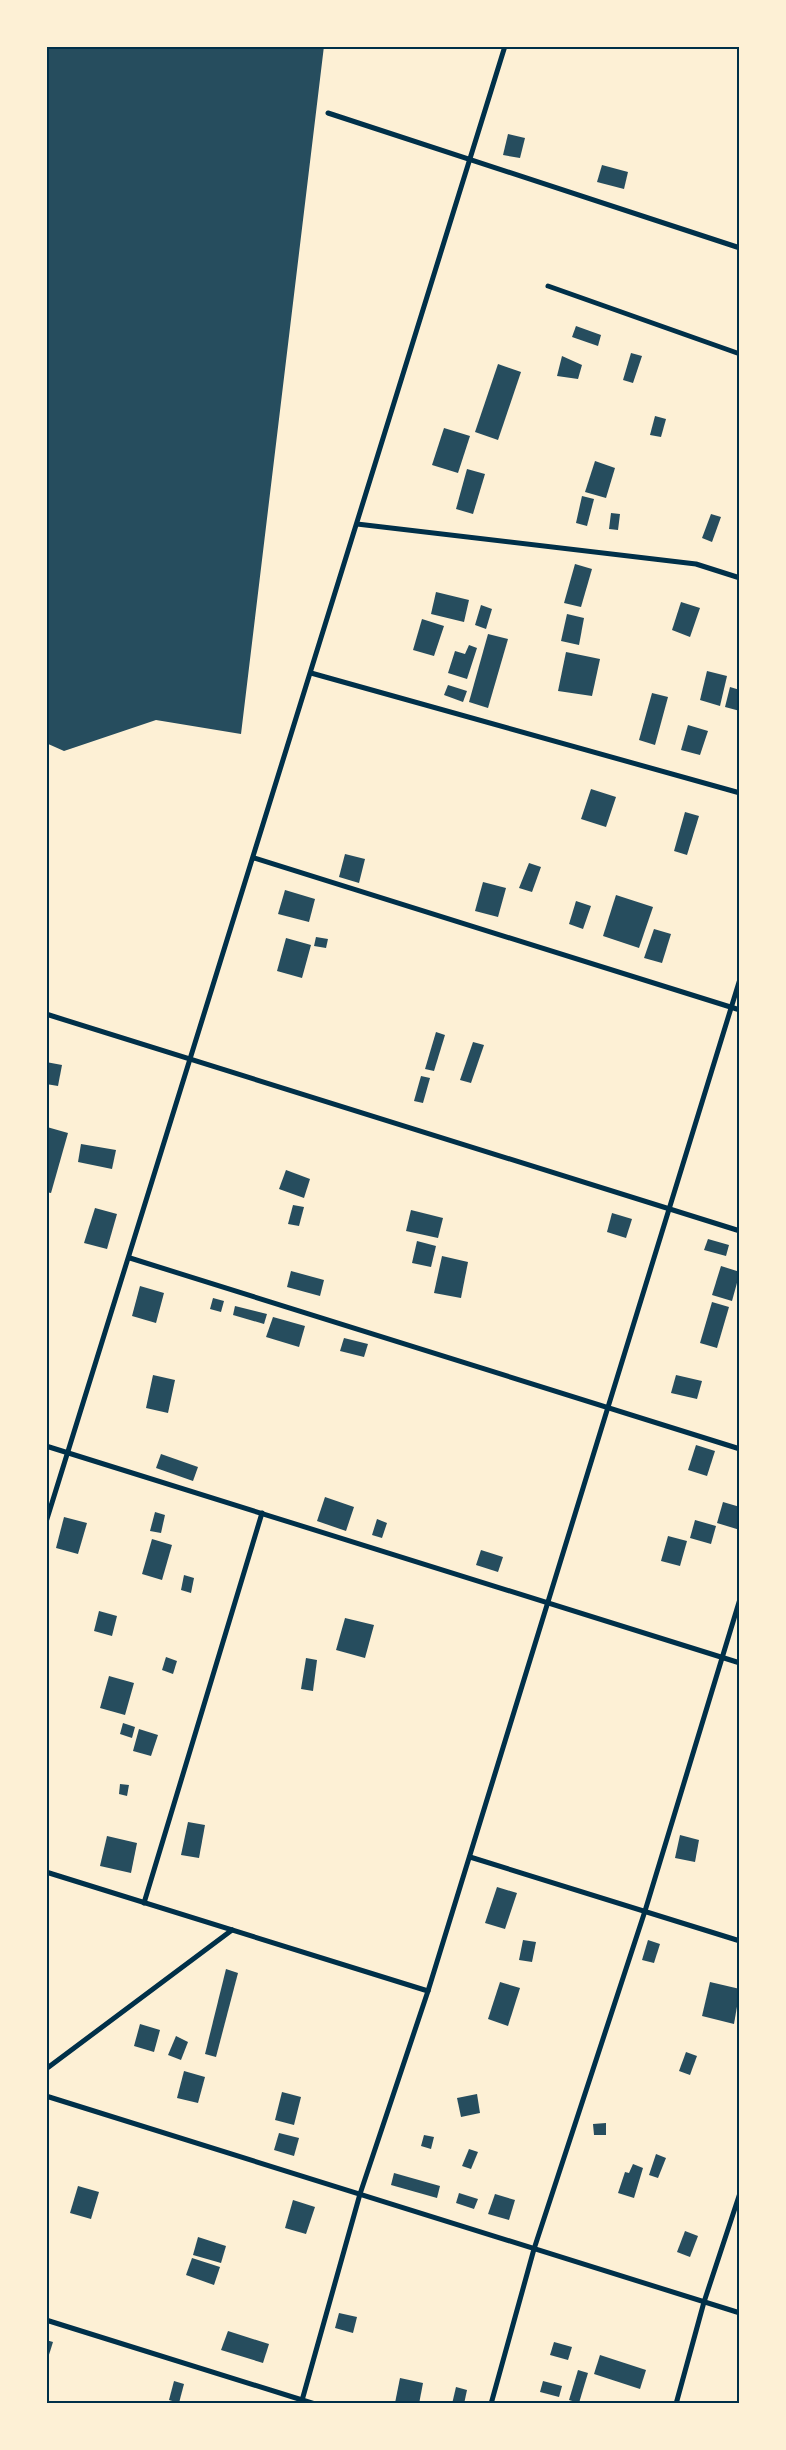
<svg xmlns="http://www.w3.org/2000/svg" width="786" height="2450" font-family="Karla,sans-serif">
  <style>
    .building { fill: #264d5e }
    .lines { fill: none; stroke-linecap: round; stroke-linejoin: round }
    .minor { stroke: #003049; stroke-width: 5 }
    .neatline { fill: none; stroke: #003049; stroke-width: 2 }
  </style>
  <rect width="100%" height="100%" fill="#fdf0d5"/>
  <g class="building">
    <polygon points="46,46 324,46 241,734 156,720 64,751 46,743"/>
    <polygon points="508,134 525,138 520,158 503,155"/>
    <polygon points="602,165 628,172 624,189 597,182"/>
    <polygon points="576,326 601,335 598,346 572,337"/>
    <polygon points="631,353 642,356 633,383 623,380"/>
    <polygon points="562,356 582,365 578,379 557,376"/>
    <polygon points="498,364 521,372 498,440 475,432"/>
    <polygon points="655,416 666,419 661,437 650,435"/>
    <polygon points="444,428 470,436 458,473 432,465"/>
    <polygon points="595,461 615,468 606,498 585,492"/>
    <polygon points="467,469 485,474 473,514 456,509"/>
    <polygon points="582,496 594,499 587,526 576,523"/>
    <polygon points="611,513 620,514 618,530 609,529"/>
    <polygon points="711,514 721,517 712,542 702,538"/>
    <polygon points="575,564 592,569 581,607 564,603"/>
    <polygon points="436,592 469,600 464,622 431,614"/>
    <polygon points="681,602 700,608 690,637 672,630"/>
    <polygon points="481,605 492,609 486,629 475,625"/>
    <polygon points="567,614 584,618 579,645 561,641"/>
    <polygon points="422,619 444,626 434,656 413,650"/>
    <polygon points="488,634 508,639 488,708 469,702"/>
    <polygon points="469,645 477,648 467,679 448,673 455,651 465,654"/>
    <polygon points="566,652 600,659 592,696 558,691"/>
    <polygon points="707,671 727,676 720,706 700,700"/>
    <polygon points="448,685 467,691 463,702 444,695"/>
    <polygon points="730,687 740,690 740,711 725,707"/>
    <polygon points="652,693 668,697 655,745 639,740"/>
    <polygon points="688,725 708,731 700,755 681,750"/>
    <polygon points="591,789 616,797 606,827 581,819"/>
    <polygon points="685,812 699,816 687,855 674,851"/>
    <polygon points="345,854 365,859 359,883 339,877"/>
    <polygon points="529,863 541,867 532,892 519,888"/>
    <polygon points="483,882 506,888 498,917 475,911"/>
    <polygon points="285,890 315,899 309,922 278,914"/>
    <polygon points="616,895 653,907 639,948 603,936"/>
    <polygon points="576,901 591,906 583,929 569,924"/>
    <polygon points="654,929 671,934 662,963 644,958"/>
    <polygon points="316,937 328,939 326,948 314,946"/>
    <polygon points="286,938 311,945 302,978 277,971"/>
    <polygon points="436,1032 445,1035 434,1071 425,1069"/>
    <polygon points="473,1042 484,1045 471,1083 460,1080"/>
    <polygon points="46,1062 62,1065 58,1086 46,1084"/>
    <polygon points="421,1076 430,1078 423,1103 414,1101"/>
    <polygon points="47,1127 68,1133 51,1193 46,1192"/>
    <polygon points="81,1144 116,1150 112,1169 78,1162"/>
    <polygon points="286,1170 310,1179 304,1198 279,1189"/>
    <polygon points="293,1205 304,1207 299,1226 288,1224"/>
    <polygon points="95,1208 117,1214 107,1249 84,1243"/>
    <polygon points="411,1210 443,1218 438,1238 406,1231"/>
    <polygon points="612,1213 632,1219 626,1238 607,1232"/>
    <polygon points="708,1239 729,1245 726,1256 704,1250"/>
    <polygon points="417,1241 436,1246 431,1267 412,1263"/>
    <polygon points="442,1256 468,1262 461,1298 434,1293"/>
    <polygon points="721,1266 740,1272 732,1301 712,1295"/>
    <polygon points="291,1271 324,1280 320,1296 287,1287"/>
    <polygon points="140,1286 164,1293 156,1323 132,1316"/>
    <polygon points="213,1298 224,1301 221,1312 210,1309"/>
    <polygon points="712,1302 729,1307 717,1348 700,1343"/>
    <polygon points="235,1306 267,1314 264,1324 233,1315"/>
    <polygon points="273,1317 305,1326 299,1347 266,1337"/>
    <polygon points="344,1338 368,1344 364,1357 340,1351"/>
    <polygon points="153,1375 175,1380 168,1413 146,1408"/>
    <polygon points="676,1375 702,1381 697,1399 671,1393"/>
    <polygon points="696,1445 715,1451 707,1476 688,1470"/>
    <polygon points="161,1454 198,1467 193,1481 156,1468"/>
    <polygon points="325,1497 354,1507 346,1531 317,1521"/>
    <polygon points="723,1502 740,1507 740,1530 717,1523"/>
    <polygon points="155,1512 165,1515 161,1533 150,1531"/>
    <polygon points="64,1517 87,1523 78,1554 56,1548"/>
    <polygon points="377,1519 387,1523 382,1538 372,1535"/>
    <polygon points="695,1520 716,1526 711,1544 690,1538"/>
    <polygon points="668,1536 687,1541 680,1566 661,1561"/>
    <polygon points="152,1539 172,1545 162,1580 142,1574"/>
    <polygon points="481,1550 503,1557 498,1572 476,1565"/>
    <polygon points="184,1575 194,1578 191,1593 181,1590"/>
    <polygon points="99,1611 117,1616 112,1636 94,1631"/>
    <polygon points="345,1618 374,1625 365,1658 336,1650"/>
    <polygon points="166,1657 177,1661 173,1674 162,1670"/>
    <polygon points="306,1658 317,1660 313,1691 301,1689"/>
    <polygon points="109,1676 134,1683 125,1715 100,1708"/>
    <polygon points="123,1723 135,1727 132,1738 120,1734"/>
    <polygon points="139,1729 158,1735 151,1756 133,1751"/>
    <polygon points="120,1784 129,1785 127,1796 119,1794"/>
    <polygon points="188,1822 205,1825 199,1858 181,1855"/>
    <polygon points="680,1835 699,1840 695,1862 675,1858"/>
    <polygon points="107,1836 137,1843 131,1873 100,1866"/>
    <polygon points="497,1887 517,1893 505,1929 485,1923"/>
    <polygon points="523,1940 536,1942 532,1962 519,1960"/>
    <polygon points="648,1940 660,1944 654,1963 642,1960"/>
    <polygon points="226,1969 238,1973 216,2057 205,2054"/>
    <polygon points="500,1982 520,1988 508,2026 488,2019"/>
    <polygon points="710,1982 740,1989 734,2024 702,2016"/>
    <polygon points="140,2024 160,2030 154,2052 134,2046"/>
    <polygon points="176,2036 188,2042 181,2060 168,2055"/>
    <polygon points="686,2052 697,2056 690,2075 679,2071"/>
    <polygon points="184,2071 205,2077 198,2103 177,2098"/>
    <polygon points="282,2092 301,2097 294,2125 275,2120"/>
    <polygon points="477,2094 480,2113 461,2117 457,2098"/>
    <polygon points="606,2123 606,2135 594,2135 593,2124"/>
    <polygon points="279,2133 299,2138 294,2156 274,2150"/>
    <polygon points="424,2135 434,2137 431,2149 421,2146"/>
    <polygon points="469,2149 478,2152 471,2169 462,2166"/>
    <polygon points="656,2154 666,2158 658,2178 649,2175"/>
    <polygon points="633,2164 643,2168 634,2198 618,2193 625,2172 629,2173"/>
    <polygon points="394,2173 440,2186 437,2198 391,2185"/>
    <polygon points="78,2186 99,2192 91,2219 70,2213"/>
    <polygon points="459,2193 478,2199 474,2209 456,2203"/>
    <polygon points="495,2194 515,2200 509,2220 488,2214"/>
    <polygon points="293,2200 315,2207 306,2234 285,2228"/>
    <polygon points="685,2231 698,2236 690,2257 677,2252"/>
    <polygon points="198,2237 226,2246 221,2263 193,2255"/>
    <polygon points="192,2258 220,2267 214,2285 186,2275"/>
    <polygon points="339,2313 357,2317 353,2333 335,2328"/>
    <polygon points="228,2331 269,2344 263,2363 221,2350"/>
    <polygon points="46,2340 53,2342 47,2361 46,2361"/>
    <polygon points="554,2342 572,2347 568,2360 550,2355"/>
    <polygon points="600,2355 646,2370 640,2389 594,2374"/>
    <polygon points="578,2370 588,2373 579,2403 569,2400"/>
    <polygon points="400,2378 423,2383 419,2404 395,2403"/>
    <polygon points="174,2381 184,2384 179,2403 169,2400"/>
    <polygon points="543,2381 562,2386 559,2397 540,2392"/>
    <polygon points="456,2387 467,2390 464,2404 452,2404"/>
  </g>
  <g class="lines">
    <g class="minor">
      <polyline points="328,113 740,248"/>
      <polyline points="548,286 740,354"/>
      <polyline points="357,524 696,564 740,578"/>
      <polyline points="311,673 740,793"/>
      <polyline points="254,858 740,1010"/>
      <polyline points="46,1014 740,1231"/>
      <polyline points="130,1258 740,1449"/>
      <polyline points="46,1446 740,1663"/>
      <polyline points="46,1522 505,46"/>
      <polyline points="470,1857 740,1941"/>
      <polyline points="46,1872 428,1991"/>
      <polyline points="144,1903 262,1513"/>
      <polyline points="46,2069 232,1930"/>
      <polyline points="46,2096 740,2313"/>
      <polyline points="46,2320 315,2404"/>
      <polyline points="301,2404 360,2194 428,1991 740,979"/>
      <polyline points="491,2404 534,2249 645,1911 740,1599"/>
      <polyline points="676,2404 704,2302 740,2193"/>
    </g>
  </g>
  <rect width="786" height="2450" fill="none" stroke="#fdf0d5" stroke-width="95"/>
  <rect x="48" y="48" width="690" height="2354" class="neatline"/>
</svg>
